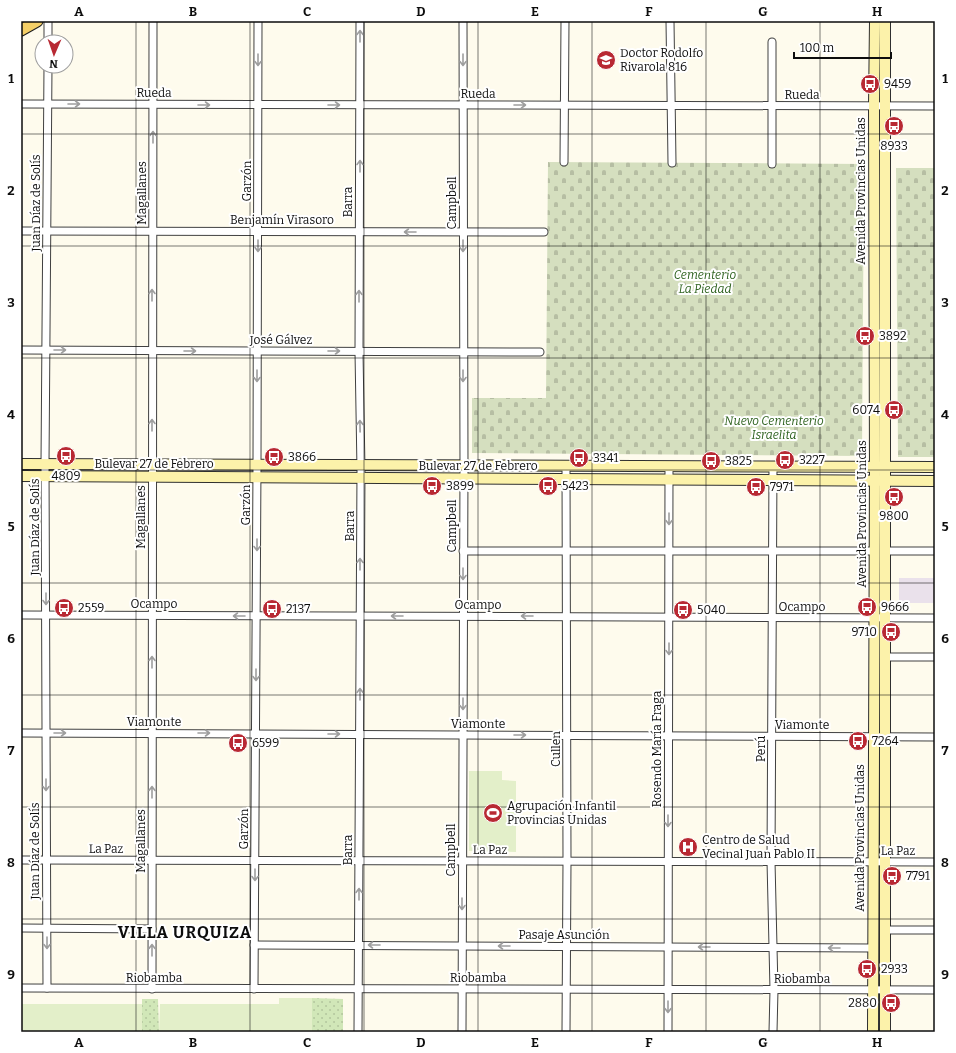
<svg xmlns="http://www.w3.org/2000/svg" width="956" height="1053" font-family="Bitter,serif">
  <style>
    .industrial { fill: #eae1eb }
    .cemetery { fill: url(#cemetery-stones) }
    .park { fill: url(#park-dots) }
    .pitch { fill: #e3efc9 }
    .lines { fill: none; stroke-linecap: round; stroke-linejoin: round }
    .minor-casing { stroke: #404040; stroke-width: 9 }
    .secondary-casing { stroke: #2f2f2f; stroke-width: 12 }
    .primary-casing { stroke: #1e1e1e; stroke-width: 13 }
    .minor { stroke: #fff; stroke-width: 7 }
    .secondary { stroke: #fcf2aa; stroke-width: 10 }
    .primary { stroke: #f4cf67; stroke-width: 11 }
    .oneway { stroke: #9e9e9e }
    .grid { fill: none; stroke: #0d0d0d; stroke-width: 1; stroke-opacity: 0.55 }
    .labels { text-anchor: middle; stroke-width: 4; stroke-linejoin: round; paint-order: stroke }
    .poi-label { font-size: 12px; fill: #0d0d0d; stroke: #fff; text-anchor: start }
    .street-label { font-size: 12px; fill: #0d0d0d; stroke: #fff }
    .park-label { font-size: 12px; font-style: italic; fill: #2e621f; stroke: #fff }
    .district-label { font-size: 16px; font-weight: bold; letter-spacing: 1px; fill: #0d0d0d; stroke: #fff }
    .neatline { fill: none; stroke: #0d0d0d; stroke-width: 1.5 }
    .grid-label { font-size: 13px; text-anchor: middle; font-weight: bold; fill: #0d0d0d }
  </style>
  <defs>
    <pattern id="cemetery-stones" width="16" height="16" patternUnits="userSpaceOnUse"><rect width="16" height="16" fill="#d5dfbf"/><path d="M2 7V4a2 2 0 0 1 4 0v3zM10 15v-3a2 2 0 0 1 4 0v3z" fill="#b6bea3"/></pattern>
    <pattern id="park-dots" width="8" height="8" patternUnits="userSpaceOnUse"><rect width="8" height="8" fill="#d1e7b8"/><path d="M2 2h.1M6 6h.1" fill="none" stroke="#b2c59d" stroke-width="1.8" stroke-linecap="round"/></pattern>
  </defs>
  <rect width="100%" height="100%" fill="#fefbed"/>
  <rect class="industrial" x="899" y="578" width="36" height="25"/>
  <g class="cemetery">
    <polygon points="548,162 864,164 862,456 472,453 472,398 546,398"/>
    <polygon points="896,168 935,168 935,457 898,457"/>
  </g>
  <g class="park">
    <polygon points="312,998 343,999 343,1032 312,1032"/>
    <polygon points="142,999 158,999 159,1032 142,1032"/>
  </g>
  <g class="pitch">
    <polygon points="469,771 502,771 502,780 516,781 516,852 469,851"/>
    <polygon points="279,998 312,998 312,1032 159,1032 160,1004 279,1004"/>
    <rect x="21" y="1004" width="121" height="28"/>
  </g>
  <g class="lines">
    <g class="minor-casing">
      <g id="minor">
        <polyline points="670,21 672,163"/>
        <polyline points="48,42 48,21"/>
        <polyline points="21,104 935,106"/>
        <polyline points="564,162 565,21"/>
        <polyline points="772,164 772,42"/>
        <polyline points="21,231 544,232"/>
        <polyline points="21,350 540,352"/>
        <polyline points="773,466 771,861 774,990 773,1032"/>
        <polyline points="463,551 875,551"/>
        <polyline points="885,551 935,551"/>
        <polyline points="21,615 935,618"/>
        <polyline points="885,657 935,657"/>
        <polyline points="21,733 935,737"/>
        <polyline points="21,860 935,862"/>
        <polyline points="21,928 152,929"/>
        <polyline points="885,930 935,930"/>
        <polyline points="254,945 873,948"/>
        <polyline points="21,988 935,990"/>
        <polyline points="47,988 45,464 48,66"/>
        <polyline points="152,989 153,21"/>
        <polyline points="254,989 257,465 258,21"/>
        <polyline points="358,1032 361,470 359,352 360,21"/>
        <polyline points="462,1032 464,466 463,21"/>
        <polyline points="566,1032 567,861 566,466"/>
        <polyline points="668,1032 669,466"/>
      </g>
    </g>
    <g class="secondary-casing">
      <g id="secondary">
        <polyline points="21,464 935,467"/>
        <polyline points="21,476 935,481"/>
        <polyline points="873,1032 875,471 874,106 875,21"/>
        <polyline points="885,1032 885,21"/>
      </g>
    </g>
    <g class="primary-casing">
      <polyline id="primary" points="21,30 37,21"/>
    </g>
    <use href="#minor" class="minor"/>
    <use href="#secondary" class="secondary"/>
    <use href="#primary" class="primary"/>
  </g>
  <defs><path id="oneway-shaft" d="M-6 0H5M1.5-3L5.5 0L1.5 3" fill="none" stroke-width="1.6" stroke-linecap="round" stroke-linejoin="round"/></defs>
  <g class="oneway">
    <use href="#oneway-shaft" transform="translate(360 36) rotate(-90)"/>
    <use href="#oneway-shaft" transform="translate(258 60) rotate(90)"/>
    <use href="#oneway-shaft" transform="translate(463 60) rotate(90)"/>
    <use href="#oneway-shaft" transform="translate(74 104)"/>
    <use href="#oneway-shaft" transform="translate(204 105)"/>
    <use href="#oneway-shaft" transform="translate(334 105)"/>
    <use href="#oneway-shaft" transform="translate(520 105)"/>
    <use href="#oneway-shaft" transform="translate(153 137) rotate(-90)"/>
    <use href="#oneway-shaft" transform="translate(360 166) rotate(-90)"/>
    <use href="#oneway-shaft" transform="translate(410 232) rotate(-180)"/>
    <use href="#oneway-shaft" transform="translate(258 246) rotate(90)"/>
    <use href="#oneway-shaft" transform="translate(463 246) rotate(90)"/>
    <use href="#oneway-shaft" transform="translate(152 295) rotate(-90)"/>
    <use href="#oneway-shaft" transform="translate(359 296) rotate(-90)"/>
    <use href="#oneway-shaft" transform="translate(60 350)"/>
    <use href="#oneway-shaft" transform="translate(190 351)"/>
    <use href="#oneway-shaft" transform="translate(334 351)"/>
    <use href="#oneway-shaft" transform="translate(257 376) rotate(90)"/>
    <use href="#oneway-shaft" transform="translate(463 376) rotate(90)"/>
    <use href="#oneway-shaft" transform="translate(152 425) rotate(-90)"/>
    <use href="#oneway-shaft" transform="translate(360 426) rotate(-91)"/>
    <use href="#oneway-shaft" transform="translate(669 519) rotate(90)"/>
    <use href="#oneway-shaft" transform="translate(257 545) rotate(90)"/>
    <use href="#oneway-shaft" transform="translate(360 564) rotate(-90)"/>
    <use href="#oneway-shaft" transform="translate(463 574) rotate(90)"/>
    <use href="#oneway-shaft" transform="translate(46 599) rotate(90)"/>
    <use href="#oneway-shaft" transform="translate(239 616) rotate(-180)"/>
    <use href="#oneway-shaft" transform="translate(397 616) rotate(-180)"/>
    <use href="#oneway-shaft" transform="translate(527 616) rotate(-180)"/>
    <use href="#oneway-shaft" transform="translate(669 649) rotate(90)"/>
    <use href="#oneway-shaft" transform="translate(152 662) rotate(-90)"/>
    <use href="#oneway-shaft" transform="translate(256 675) rotate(90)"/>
    <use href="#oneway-shaft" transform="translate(360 694) rotate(-90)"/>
    <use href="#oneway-shaft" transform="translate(463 704) rotate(90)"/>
    <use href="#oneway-shaft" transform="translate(60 733)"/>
    <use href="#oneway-shaft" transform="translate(204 733)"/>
    <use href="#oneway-shaft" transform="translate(334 734)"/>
    <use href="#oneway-shaft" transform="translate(520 735)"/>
    <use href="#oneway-shaft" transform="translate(46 785) rotate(90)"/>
    <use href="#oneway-shaft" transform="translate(152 792) rotate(-90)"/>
    <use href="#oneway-shaft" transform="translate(668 821) rotate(90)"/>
    <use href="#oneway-shaft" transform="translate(255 875) rotate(90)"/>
    <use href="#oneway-shaft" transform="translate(359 894) rotate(-90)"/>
    <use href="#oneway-shaft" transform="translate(462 904) rotate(90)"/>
    <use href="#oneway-shaft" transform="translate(47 943) rotate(90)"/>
    <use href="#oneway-shaft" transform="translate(374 945) rotate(-180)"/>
    <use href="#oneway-shaft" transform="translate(504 946) rotate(-180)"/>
    <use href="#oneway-shaft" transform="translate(704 947) rotate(-180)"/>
    <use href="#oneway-shaft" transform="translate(834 948) rotate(-180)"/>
    <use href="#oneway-shaft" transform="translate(152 950) rotate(-90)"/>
    <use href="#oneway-shaft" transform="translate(668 1007) rotate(90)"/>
  </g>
  <path class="grid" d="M136,21V1032M250,21V1032M364,21V1032M478,21V1032M592,21V1032M706,21V1032M820,21V1032M21,134H935M21,246H935M21,358H935M21,470H935M21,583H935M21,695H935M21,807H935M21,919H935"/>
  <defs>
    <g id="school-disc" transform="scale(1)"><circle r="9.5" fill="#b82933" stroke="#fff"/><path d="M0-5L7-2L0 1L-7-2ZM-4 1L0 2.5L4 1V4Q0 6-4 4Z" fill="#fff"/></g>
    <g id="bus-disc" transform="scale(1)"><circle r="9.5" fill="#b82933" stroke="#fff"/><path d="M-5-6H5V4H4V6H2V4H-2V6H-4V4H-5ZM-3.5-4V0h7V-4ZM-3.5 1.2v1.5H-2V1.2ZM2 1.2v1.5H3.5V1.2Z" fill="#fff"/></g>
    <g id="stadium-disc" transform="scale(1)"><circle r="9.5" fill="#b82933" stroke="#fff"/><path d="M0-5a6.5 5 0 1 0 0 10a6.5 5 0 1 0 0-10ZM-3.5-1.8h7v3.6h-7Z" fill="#fff"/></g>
    <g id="hospital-disc" transform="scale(1)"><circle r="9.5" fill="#b82933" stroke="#fff"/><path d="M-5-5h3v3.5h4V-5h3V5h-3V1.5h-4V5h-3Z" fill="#fff"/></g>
  </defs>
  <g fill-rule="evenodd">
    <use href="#school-disc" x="606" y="60"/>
    <use href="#bus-disc" x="870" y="84"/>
    <use href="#bus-disc" x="894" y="126"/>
    <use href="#bus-disc" x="865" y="336"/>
    <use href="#bus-disc" x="894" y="410"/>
    <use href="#bus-disc" x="66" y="456"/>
    <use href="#bus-disc" x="274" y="457"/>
    <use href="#bus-disc" x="579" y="458"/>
    <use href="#bus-disc" x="785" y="460"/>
    <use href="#bus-disc" x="711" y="461"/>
    <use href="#bus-disc" x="432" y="486"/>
    <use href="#bus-disc" x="548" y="486"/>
    <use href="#bus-disc" x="756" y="487"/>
    <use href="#bus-disc" x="894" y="497"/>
    <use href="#bus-disc" x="867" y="607"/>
    <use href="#bus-disc" x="64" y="608"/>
    <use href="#bus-disc" x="272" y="609"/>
    <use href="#bus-disc" x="683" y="610"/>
    <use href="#bus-disc" x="891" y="632"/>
    <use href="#bus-disc" x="858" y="741"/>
    <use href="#bus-disc" x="238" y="743"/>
    <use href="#stadium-disc" x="493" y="813"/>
    <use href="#hospital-disc" x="688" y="847"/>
    <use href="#bus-disc" x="892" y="876"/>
    <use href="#bus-disc" x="867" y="969"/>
    <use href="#bus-disc" x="891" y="1003"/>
  </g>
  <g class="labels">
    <g class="poi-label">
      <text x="620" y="57">Doctor Rodolfo<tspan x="620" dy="14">Rivarola 816</tspan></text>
      <text x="884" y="88">9459</text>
      <text x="894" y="150" text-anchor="middle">8933</text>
      <text x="879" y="340">3892</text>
      <text x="880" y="414" text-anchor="end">6074</text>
      <text x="288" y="461">3866</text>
      <text x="593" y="462">3341</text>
      <text x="799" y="464">3227</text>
      <text x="725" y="465">3825</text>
      <text x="66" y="480" text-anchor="middle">4809</text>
      <text x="446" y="490">3899</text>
      <text x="562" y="490">5423</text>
      <text x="770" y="491">7971</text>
      <text x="894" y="520" text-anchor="middle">9800</text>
      <text x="881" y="611">9666</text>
      <text x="78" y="612">2559</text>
      <text x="286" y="613">2137</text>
      <text x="697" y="614">5040</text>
      <text x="877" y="636" text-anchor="end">9710</text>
      <text x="872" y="745">7264</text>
      <text x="252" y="747">6599</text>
      <text x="507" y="810">Agrupación Infantil<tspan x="507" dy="14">Provincias Unidas</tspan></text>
      <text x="702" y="844">Centro de Salud<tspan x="702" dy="14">Vecinal Juan Pablo II</tspan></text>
      <text x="906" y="880">7791</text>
      <text x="881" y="973">2933</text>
      <text x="877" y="1007" text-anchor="end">2880</text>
    </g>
    <g class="street-label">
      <text x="154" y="97">Rueda</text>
      <text x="478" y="98">Rueda</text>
      <text x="802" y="99">Rueda</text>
      <text transform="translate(247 181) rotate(-90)" y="4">Garzón</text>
      <text transform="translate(861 191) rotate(-90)" y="4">Avenida Provincias Unidas</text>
      <text transform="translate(142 193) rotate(-90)" y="4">Magallanes</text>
      <text transform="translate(348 202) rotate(-90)" y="4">Barra</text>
      <text transform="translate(36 203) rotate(-90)" y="4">Juan Díaz de Solís</text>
      <text transform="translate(452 203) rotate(-90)" y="4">Campbell</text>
      <text x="282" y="224">Benjamín Virasoro</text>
      <text x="281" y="344">José Gálvez</text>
      <text x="154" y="468">Bulevar 27 de Febrero</text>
      <text x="478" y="470">Bulevar 27 de Febrero</text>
      <text transform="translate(246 505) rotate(-90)" y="4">Garzón</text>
      <text transform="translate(862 514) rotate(-90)" y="4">Avenida Provincias Unidas</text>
      <text transform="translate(141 517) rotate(-90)" y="4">Magallanes</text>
      <text transform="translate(350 526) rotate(-90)" y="4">Barra</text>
      <text transform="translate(452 526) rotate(-90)" y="4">Campbell</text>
      <text transform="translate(35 527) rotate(-90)" y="4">Juan Díaz de Solís</text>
      <text x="154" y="608">Ocampo</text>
      <text x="478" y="609">Ocampo</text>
      <text x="802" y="611">Ocampo</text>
      <text x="154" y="726">Viamonte</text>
      <text x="478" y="728">Viamonte</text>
      <text x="802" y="729">Viamonte</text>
      <text transform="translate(556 749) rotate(-90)" y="4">Cullen</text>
      <text transform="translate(657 749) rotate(-90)" y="4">Rosendo María Fraga</text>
      <text transform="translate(761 749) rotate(-90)" y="4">Perú</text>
      <text transform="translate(244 829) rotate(-90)" y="4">Garzón</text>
      <text transform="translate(860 838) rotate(-90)" y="4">Avenida Provincias Unidas</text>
      <text transform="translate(141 841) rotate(-90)" y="4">Magallanes</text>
      <text x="106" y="853">La Paz</text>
      <text transform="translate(348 850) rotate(-90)" y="4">Barra</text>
      <text transform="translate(451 850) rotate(-90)" y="4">Campbell</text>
      <text x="490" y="854">La Paz</text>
      <text transform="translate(35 851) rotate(-90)" y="4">Juan Díaz de Solís</text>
      <text x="898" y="855">La Paz</text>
      <text x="564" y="939">Pasaje Asunción</text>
      <text x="154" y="982">Riobamba</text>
      <text x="478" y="982">Riobamba</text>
      <text x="802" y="983">Riobamba</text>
    </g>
    <g class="park-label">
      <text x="705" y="279">Cementerio<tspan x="705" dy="14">La Piedad</tspan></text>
      <text x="774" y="425">Nuevo Cementerio<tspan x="774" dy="14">Israelita</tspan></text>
    </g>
    <g class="district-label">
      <text x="185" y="938">VILLA URQUIZA</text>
    </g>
  </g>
  <rect width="956" height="1053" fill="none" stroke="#ffffff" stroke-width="44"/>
  <g transform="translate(54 54) rotate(182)"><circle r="19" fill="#ffffff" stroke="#9e9e9e"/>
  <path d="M0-3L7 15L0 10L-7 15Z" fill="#b82933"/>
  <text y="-6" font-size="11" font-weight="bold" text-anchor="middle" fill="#0d0d0d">N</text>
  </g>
  <path d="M794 52v6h97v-6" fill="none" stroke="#0d0d0d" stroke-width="2"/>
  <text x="800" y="52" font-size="12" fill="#0d0d0d" stroke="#ffffff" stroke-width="3" paint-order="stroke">100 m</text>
  <rect x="22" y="22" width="912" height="1009" class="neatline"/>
  <g class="grid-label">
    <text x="79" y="16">A</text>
    <text x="193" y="16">B</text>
    <text x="307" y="16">C</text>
    <text x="421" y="16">D</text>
    <text x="535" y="16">E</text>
    <text x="649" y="16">F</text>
    <text x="763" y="16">G</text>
    <text x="877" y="16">H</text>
    <text x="11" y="83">1</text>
    <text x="945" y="83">1</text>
    <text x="11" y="195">2</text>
    <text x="945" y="195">2</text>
    <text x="11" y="307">3</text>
    <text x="945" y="307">3</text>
    <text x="11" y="419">4</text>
    <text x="945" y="419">4</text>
    <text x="11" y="531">5</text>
    <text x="945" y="531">5</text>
    <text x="11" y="643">6</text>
    <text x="945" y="643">6</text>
    <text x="11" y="755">7</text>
    <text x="945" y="755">7</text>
    <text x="11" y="867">8</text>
    <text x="945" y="867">8</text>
    <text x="11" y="979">9</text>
    <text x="945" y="979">9</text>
    <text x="79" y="1047">A</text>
    <text x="193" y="1047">B</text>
    <text x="307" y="1047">C</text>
    <text x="421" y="1047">D</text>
    <text x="535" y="1047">E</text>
    <text x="649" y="1047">F</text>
    <text x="763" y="1047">G</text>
    <text x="877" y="1047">H</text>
  </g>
</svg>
